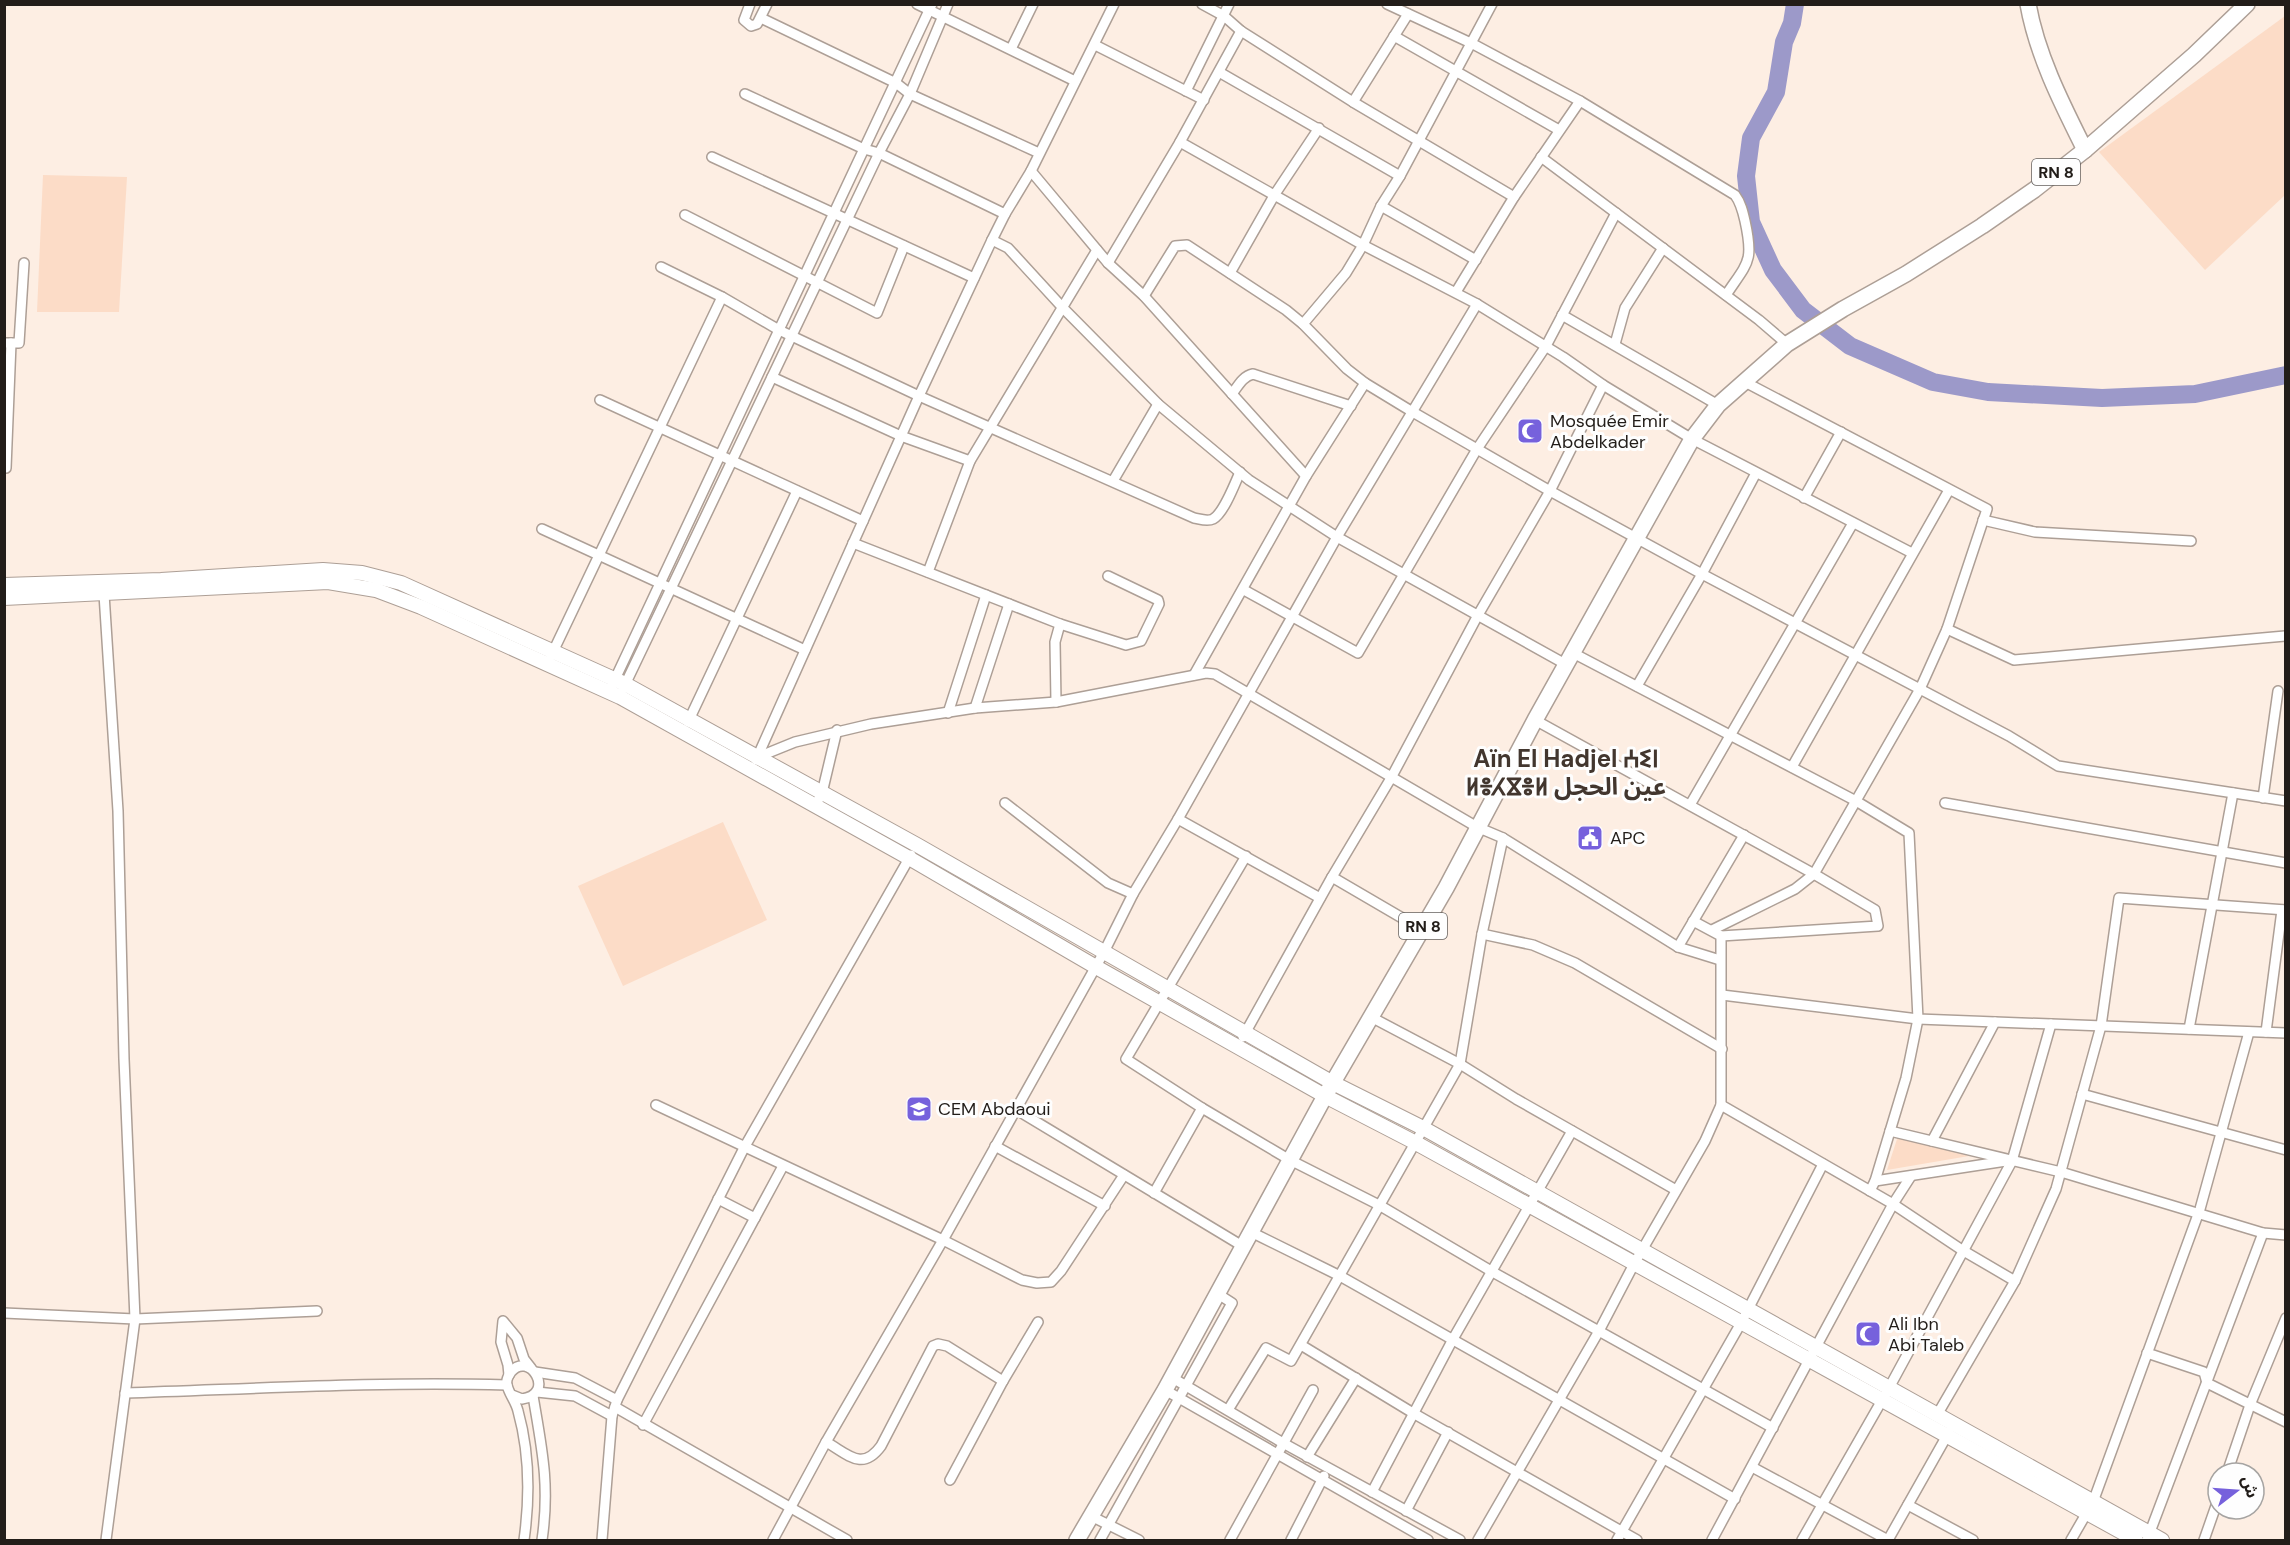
<svg xmlns="http://www.w3.org/2000/svg" width="2290" height="1545" font-family="'DM Sans','Noto Sans Arabic','Noto Sans Tifinagh',sans-serif">
  <style>
    .green { fill: #fcdcc7 }
    .lines { fill: none; stroke-linecap: round; stroke-linejoin: round }
    .river { stroke: #9c99c9; stroke-width: 18 }
    .street-casing { stroke: #ad9f96; stroke-width: 12 }
    .secondary-casing { stroke: #ad9f96; stroke-width: 16 }
    .primary-casing { stroke: #ad9f96; stroke-width: 18 }
    .street { stroke: #fff; stroke-width: 9 }
    .secondary { stroke: #fff; stroke-width: 14 }
    .primary { stroke: #fff; stroke-width: 15 }
    .labels { text-anchor: middle; stroke-width: 6; stroke-linejoin: round; paint-order: stroke }
    .shield { fill: #fefefe; stroke: #64605e; stroke-width: 1.5 }
    .shield-label { font-size: 16px; font-weight: bold; fill: #221d19 }
    .poi-label { font-size: 18px; fill: #221d19; stroke: #fefefe; text-anchor: start }
    .district-label { font-size: 24px; font-weight: bold; fill: #42362e; stroke: #fefefe }
  </style>
  <rect width="100%" height="100%" fill="#fdeee3"/>
  <g class="green">
    <polygon points="2285,16 2285,195 2205,270 2099,152"/>
    <polygon points="43,175 127,177 119,312 37,312"/>
    <polygon points="723,822 767,920 623,986 578,886"/>
    <polygon points="1898,1136 1969,1156 1887,1170"/>
  </g>
  <g class="lines">
    <polyline class="river" points="1795,4 1792,23 1784,42 1776,92 1751,138 1746,176 1751,222 1773,270 1803,310 1850,346 1933,382 1988,392 2102,398 2195,394 2286,375"/>
    <g class="street-casing">
      <g id="street">
        <polyline points="750,4 744,20 751,26 757,24 767,4"/>
        <polyline points="917,4 1075,81"/>
        <polyline points="1202,4 1224,16 1241,31 1353,102 1514,197"/>
        <path d="M1387,4L1473,44L1580,101L1735,195C1741,203 1743,212 1745,221C1754,262 1748,262 1726,295"/>
        <polyline points="761,18 896,83 910,94 1039,153"/>
        <polyline points="1394,36 1559,130"/>
        <polyline points="1095,45 1204,100"/>
        <polyline points="1011,49 1033,4"/>
        <polyline points="1219,72 1400,176"/>
        <polyline points="1186,91 1229,4"/>
        <polyline points="745,94 864,149 879,153 1005,214"/>
        <polyline points="1353,102 1408,14"/>
        <polyline points="1180,142 1363,245 1477,304 1563,357 1603,385 1692,439 1912,553"/>
        <polyline points="712,157 974,278"/>
        <polyline points="1541,157 1759,320 1787,344"/>
        <polyline points="1031,171 1108,263 1144,296 1306,476"/>
        <polyline points="1381,206 1476,260"/>
        <polyline points="685,215 877,313 904,246"/>
        <polyline points="992,240 1008,248 1063,308 1158,404 1249,480 1337,537 1567,665"/>
        <polyline points="1108,263 1180,142 1241,31"/>
        <path d="M661,267L722,297L779,330L919,396L1194,518C1200,519 1207,522 1213,519C1224,513 1235,483 1240,472"/>
        <polyline points="1230,273 1275,194 1319,128"/>
        <polyline points="1456,292 1514,197 1580,101"/>
        <polyline points="1144,296 1175,246 1187,245 1286,310 1303,324 1347,369 1365,383 1411,411 1550,491 1702,574 2009,736 2058,766 2286,801"/>
        <polyline points="1562,315 1718,405"/>
        <polyline points="1303,324 1346,273 1363,245 1381,206 1400,176 1492,4"/>
        <polyline points="4,343 19,343 24,263"/>
        <polyline points="1615,344 1625,308 1663,248"/>
        <polyline points="772,377 901,436 970,461"/>
        <path d="M1232,394C1238,386 1243,376 1253,374L1351,406"/>
        <polyline points="600,400 863,521"/>
        <polyline points="6,468 11,343"/>
        <polyline points="1113,481 1158,404"/>
        <polyline points="1804,498 1841,432"/>
        <polyline points="1983,520 2035,532 2191,541"/>
        <polyline points="542,529 805,650"/>
        <polyline points="853,543 1060,624 1055,642 1056,702"/>
        <polyline points="928,572 970,461 1097,250"/>
        <polyline points="1244,590 1358,653 1477,449 1546,346 1616,213"/>
        <polyline points="104,594 118,811 124,1059 135,1319 106,1540"/>
        <polyline points="1060,624 1126,645 1141,641 1159,604 1158,600 1108,576"/>
        <polyline points="1947,629 2014,660 2285,636"/>
        <polyline points="1573,653 1856,801 1909,833 1918,1019 1906,1078 1875,1181 1870,1191"/>
        <polyline points="551,656 722,297"/>
        <polyline points="1194,675 1306,476 1365,383"/>
        <polyline points="1637,686 1702,574 1756,473"/>
        <polyline points="623,689 879,153 910,94 948,4"/>
        <polyline points="609,692 932,4"/>
        <polyline points="975,708 1009,604"/>
        <polyline points="948,713 986,595"/>
        <polyline points="1535,720 1814,874 1875,910 1878,926 1721,936"/>
        <polyline points="688,722 797,491"/>
        <polyline points="758,757 795,742 871,724 975,708 1056,702 1206,673 1215,674 1477,827 1503,838 1678,947 1720,960"/>
        <polyline points="756,760 919,396 992,240 1005,214 1031,171 1114,4"/>
        <polyline points="1792,767 1949,490"/>
        <polyline points="2263,798 2278,691"/>
        <polyline points="1005,803 1108,883 1133,894"/>
        <polyline points="1945,803 2286,863"/>
        <polyline points="1690,805 1853,523"/>
        <polyline points="815,806 822,793 837,730"/>
        <polyline points="1178,819 1320,898"/>
        <polyline points="1332,877 1421,929"/>
        <polyline points="1712,930 1795,889 1814,874 1920,689 1947,629 1987,509 1743,381"/>
        <polyline points="1482,934 1533,945 1575,963 1722,1049"/>
        <polyline points="1678,947 1744,835"/>
        <polyline points="1722,995 1918,1019 2286,1033"/>
        <polyline points="1371,1017 1460,1064 1516,1099 1676,1190"/>
        <polyline points="2189,1029 2233,793"/>
        <polyline points="2266,1032 2282,910"/>
        <polyline points="1243,1037 1332,877 1391,778 1478,615 1550,491 1603,385"/>
        <polyline points="2082,1094 2286,1150"/>
        <polyline points="656,1105 943,1240 1022,1280 1037,1283 1051,1282 1061,1271 1124,1175"/>
        <polyline points="1721,1105 1893,1204 1962,1250 2015,1281"/>
        <polyline points="1202,1108 1126,1059 1246,856"/>
        <polyline points="1015,1109 1244,1247"/>
        <polyline points="1890,1131 2061,1172 2263,1233 2286,1235"/>
        <polyline points="1932,1141 1995,1022"/>
        <polyline points="995,1146 1105,1206"/>
        <polyline points="1875,1181 2006,1161"/>
        <polyline points="1154,1193 1202,1108 1290,1160 1379,1205 1491,1271 1773,1428"/>
        <polyline points="718,1199 755,1218"/>
        <polyline points="1251,1232 1340,1276 1735,1499"/>
        <polyline points="4,1313 135,1319 317,1311"/>
        <polyline points="1301,1345 1413,1413 1637,1540"/>
        <polyline points="2147,1353 2204,1372 2207,1383 2286,1422"/>
        <polyline points="535,1372 575,1378 617,1400"/>
        <polyline points="509,1375 508,1365 501,1342 503,1321 517,1338 524,1359 531,1368"/>
        <polyline points="1171,1377 1283,1443 1460,1540"/>
        <polyline points="1165,1390 1428,1540"/>
        <polyline points="537,1392 575,1396 612,1416"/>
        <path d="M125,1393C252,1389 380,1381 507,1385"/>
        <path d="M512,1395L522,1399C557,1394 529,1350 511,1372C508,1376 506,1381 507,1385C509,1394 516,1402 518,1411C530,1454 530,1497 524,1540"/>
        <path d="M533,1396C542,1449 550,1485 542,1540"/>
        <polyline points="615,1407 847,1540"/>
        <polyline points="1228,1410 1266,1348 1291,1361 1460,1064 1482,934 1503,838"/>
        <polyline points="1937,1415 2015,1281 2056,1189 2101,1026 2119,898 2286,910"/>
        <polyline points="643,1425 783,1166"/>
        <path d="M826,1442C848,1454 862,1472 881,1446L933,1346L938,1344L947,1346L1003,1381"/>
        <polyline points="1307,1457 1356,1378"/>
        <polyline points="1752,1467 1888,1540"/>
        <polyline points="2227,1473 2250,1405 2286,1318"/>
        <polyline points="950,1480 1003,1381 1038,1322"/>
        <polyline points="1372,1492 1453,1339 1572,1131"/>
        <polyline points="1908,1505 1973,1540"/>
        <polyline points="1406,1511 1448,1432"/>
        <polyline points="1091,1516 1139,1540"/>
        <polyline points="602,1540 612,1416 617,1400 744,1148 911,855"/>
        <polyline points="773,1540 826,1442 943,1240 1104,952 1133,894 1178,819 1337,537 1477,304"/>
        <polyline points="1100,1540 1232,1303 1218,1294"/>
        <polyline points="1230,1540 1313,1390"/>
        <polyline points="1291,1540 1324,1476"/>
        <polyline points="1478,1540 1599,1331 1634,1264 1705,1141 1721,1105 1721,936 1693,921"/>
        <polyline points="1617,1540 1741,1323 1823,1164"/>
        <polyline points="1712,1540 1893,1204 1911,1176"/>
        <polyline points="1802,1540 1889,1388 2012,1161 2051,1024"/>
        <polyline points="1888,1540 1949,1432"/>
        <polyline points="2071,1540 2093,1502 2200,1209 2249,1032"/>
        <polyline points="2147,1540 2263,1233"/>
        <polyline points="2204,1540 2218,1500"/>
      </g>
    </g>
    <g class="secondary-casing">
      <g id="secondary">
        <polyline points="4,585 161,580 323,570 362,573 401,583 625,684 917,845 1333,1083 1423,1128 2162,1540"/>
        <polyline points="4,598 328,582 376,590 421,607 620,697 909,858 1096,967 1325,1096 1416,1143 2136,1540"/>
      </g>
    </g>
    <g class="primary-casing">
      <g id="primary">
        <path d="M2028,4C2037,55 2062,104 2085,150"/>
        <polyline points="1077,1540 1165,1390 1325,1096 1446,888 1535,720 1692,439 1718,405 1787,344 1843,309 1906,274 1982,226 2034,190 2085,150 2194,55 2247,4"/>
      </g>
    </g>
    <use href="#street" class="street"/>
    <use href="#secondary" class="secondary"/>
    <use href="#primary" class="primary"/>
  </g>
  <defs>
    <g id="mosque-square" transform="scale(1.35)"><rect x="-9" y="-9" width="18" height="18" rx="4" fill="#7661dc" stroke="#fefefe"/><path d="M3.5-4.9A6 6 0 1 0 3.5 4.9A5 5 0 1 1 3.5-4.9Z" fill="#fff"/></g>
    <g id="civic-square" transform="scale(1.35)"><rect x="-9" y="-9" width="18" height="18" rx="4" fill="#7661dc" stroke="#fefefe"/><path d="M-.6-6.5H3V-4.5H.6V-3L4-1V1h2V6H-6V1h2V-1L-.6-3ZM-1.2 2.5V6h2.4V2.5Z" fill="#fff"/></g>
    <g id="school-square" transform="scale(1.35)"><rect x="-9" y="-9" width="18" height="18" rx="4" fill="#7661dc" stroke="#fefefe"/><path d="M0-5L7-2L0 1L-7-2ZM-4 1L0 2.5L4 1V4Q0 6-4 4Z" fill="#fff"/></g>
  </defs>
  <g fill-rule="evenodd">
    <use href="#mosque-square" x="1530" y="431"/>
    <use href="#civic-square" x="1590" y="838"/>
    <use href="#school-square" x="919" y="1109"/>
    <use href="#mosque-square" x="1868" y="1334"/>
  </g>
  <g class="labels">
    <g class="shield">
      <rect x="2032" y="159" width="48" height="26" rx="4.5"/>
      <rect x="1399" y="913" width="48" height="26" rx="4.5"/>
    </g>
    <g class="shield-label">
      <text x="2056" y="178">RN 8</text>
      <text x="1423" y="932">RN 8</text>
    </g>
    <g class="poi-label">
      <text x="1550" y="427">Mosquée Emir<tspan x="1550" dy="21">Abdelkader</tspan></text>
      <text x="1610" y="844">APC</text>
      <text x="938" y="1115">CEM Abdaoui</text>
      <text x="1888" y="1330">Ali Ibn<tspan x="1888" dy="21">Abi Taleb</tspan></text>
    </g>
    <g class="district-label">
      <text x="1566" y="767">Aïn El Hadjel ⵄⵉⵏ<tspan x="1566" dy="28">ⵍⴻⵃⴵⴻⵍ عين الحجل</tspan></text>
    </g>
  </g>
  <rect width="2290" height="1545" fill="none" stroke="#221d19" stroke-width="12"/>
  <g transform="translate(2236 1491) rotate(73)"><circle r="28" fill="#fefefe" stroke="#a6a4a2" stroke-width="1.5"/>
  <path d="M0-4.5L10 22L0 15L-10 22Z" fill="#7661dc"/>
  <text y="-9" font-size="16" font-weight="bold" text-anchor="middle" fill="#221d19">ش</text>
  </g>
</svg>
